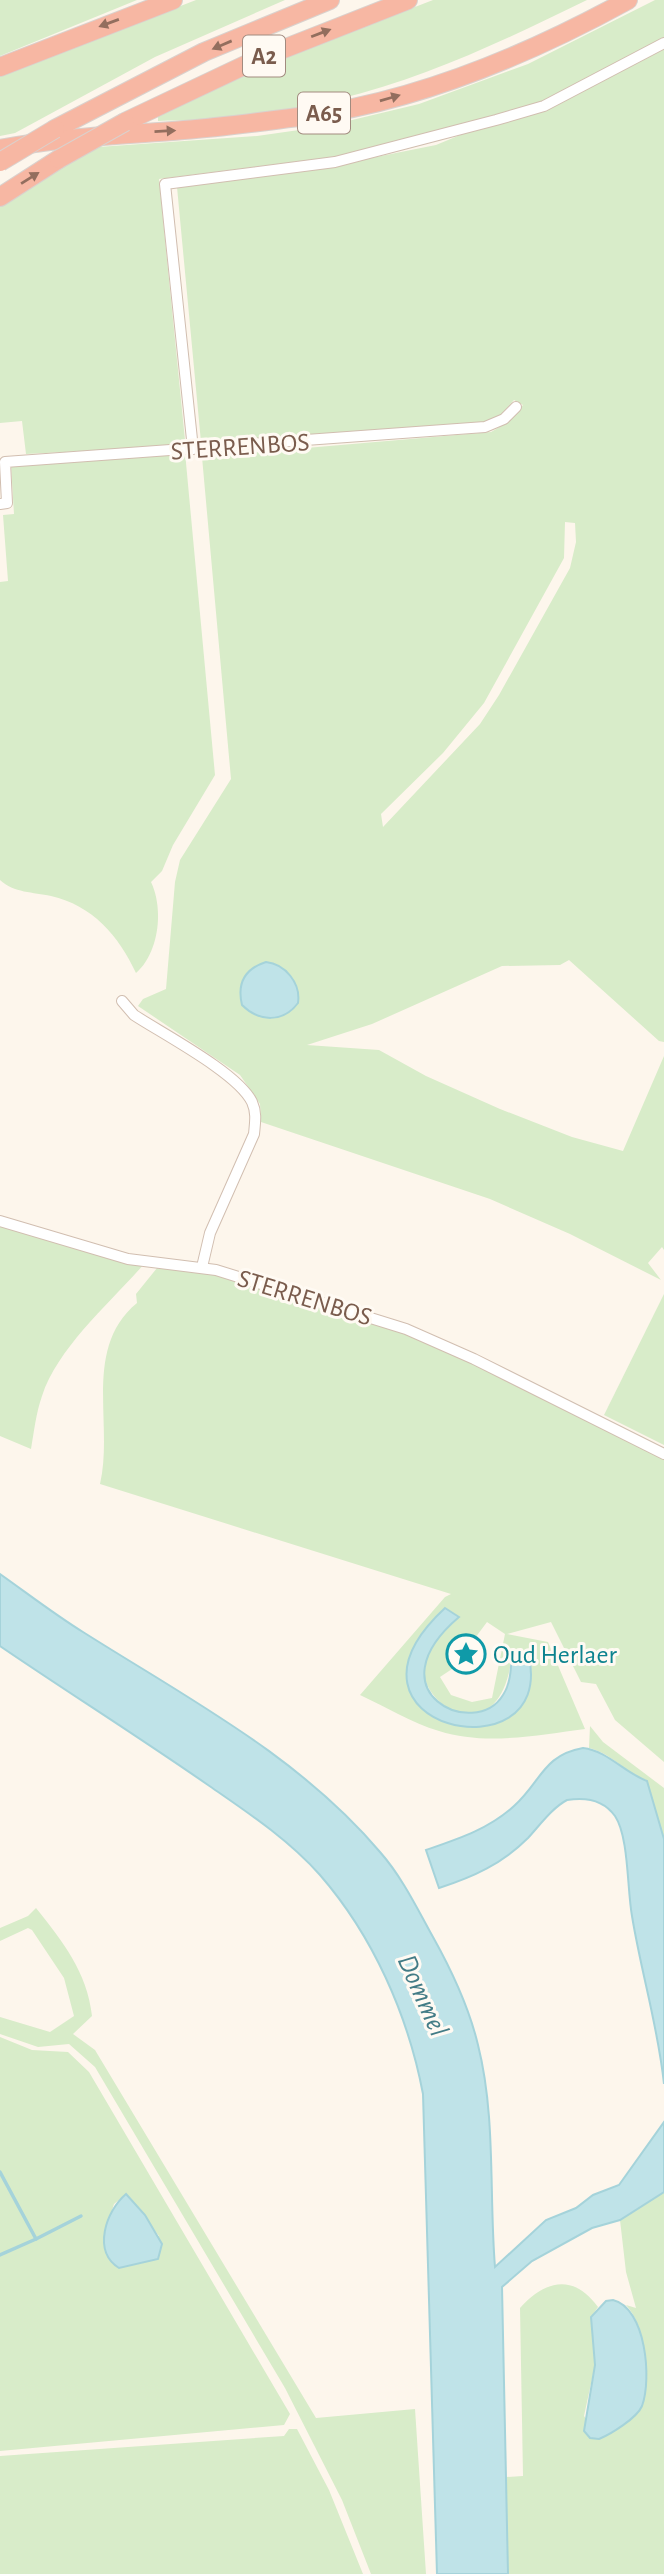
<svg xmlns="http://www.w3.org/2000/svg" width="664" height="2574" font-family="'Alegreya Sans',sans-serif">
  <style>
    .green { fill: #d8ecc9; fill-rule: evenodd }
    .water { fill: #bfe3e8; stroke: #a5d3da; stroke-width: 2 }
    .lines { fill: none; stroke-linecap: round; stroke-linejoin: round }
    .stream { stroke: #a5d3da; stroke-width: 3.5 }
    .street-casing { stroke: #d1beb0; stroke-width: 12 }
    .highway-casing { stroke: #dad1cd; stroke-width: 20 }
    .street { stroke: #fff; stroke-width: 10 }
    .highway { stroke: #f7b7a3; stroke-width: 18 }
    .highway-bridge-casing { stroke: #dad1cd; stroke-width: 20; stroke-linecap: butt }
    .highway-bridge { stroke: #f7b7a3; stroke-width: 18 }
    .oneway { fill: #936e5e }
    .labels { text-anchor: middle; stroke-width: 6; stroke-linejoin: round; paint-order: stroke }
    .shield { fill: #fffaf3; stroke: #a28b7f; stroke-width: 2 }
    .shield-label { font-size: 24px; font-weight: bold; fill: #7a5c4d }
    .street-label { font-size: 26px; fill: #7a5c4d; stroke: #fffaf3 }
    .culture-label { font-size: 26px; fill: #0d838f; stroke: #fffaf3; text-anchor: start }
    .water-label { font-size: 28px; font-style: italic; fill: #437c86; stroke: #fffaf3 }
  </style>
  <rect width="100%" height="100%" fill="#fdf6ec"/>
  <g class="green">
    <polygon points="0,0 137,0 0,56"/>
    <polygon points="196,0 285,0 155,57 15,133 0,136 0,76"/>
    <path d="M433,0H587C507,39 426,78 339,99C294,110 242,118 196,120C183,121 171,120 158,121V113L209,87Z"/>
    <polygon points="655,0 664,0 664,38 540,102 371,152 159,179 185,440 182,446 26,454 22,421 0,423 0,206 11,198 98,147 257,136 327,126 419,104 528,64"/>
    <path d="M664,49V1042L659,1041L569,960L560,965L502,966L372,1024L307,1045L379,1050L426,1076L500,1109L572,1137L623,1151L664,1056V1250L662,1247L648,1263L661,1280L570,1234L490,1199L261,1122L260,1104L240,1075L138,1006L143,999L166,989L175,882L180,860L231,779L202,457L491,432L503,425L523,405L514,400L498,418L486,422L201,442L177,187L311,170L436,145L477,128L545,111ZM565,522L575,523L576,542L570,568L499,695L480,724L383,827L381,814L443,753L484,703L564,558Z"/>
    <path d="M185,452L215,775L173,845L162,871L151,882C164,909 159,953 136,973C119,936 92,905 51,896C33,892 14,893 0,880V582L8,581L3,515L14,514L11,465Z"/>
    <path d="M0,1224L144,1264C111,1302 58,1347 42,1396C36,1413 34,1432 31,1449L0,1436Z"/>
    <path d="M157,1268L216,1275L426,1340L664,1459V1762L615,1720L596,1684L581,1682L551,1622L507,1634L548,1642L585,1729C538,1735 486,1746 439,1731C412,1723 386,1707 360,1695L445,1597L451,1594L100,1484C114,1425 82,1348 137,1303L136,1294ZM445,1608L459,1617C448,1627 434,1639 427,1653C404,1701 502,1763 512,1653L529,1657C555,1780 318,1727 445,1608ZM487,1622L505,1634L492,1698L472,1702L451,1695L440,1677L452,1669Z"/>
    <polygon points="664,1294 664,1445 604,1415"/>
    <path d="M590,1726L603,1742L664,1788V1839L647,1781C626,1773 611,1753 589,1748Z"/>
    <path d="M36,1908C63,1942 87,1972 92,2016L73,2034L95,2050L316,2418L415,2409L426,2574H371L342,2500L285,2388L95,2067L69,2044L38,2047L0,2034V2017L50,2032L74,2016L64,1978L32,1930L28,1928L0,1941V1928L28,1916Z"/>
    <path d="M0,2037L32,2050L68,2052L89,2072L290,2414L284,2425L0,2451ZM126,2194L159,2236H104L114,2204Z"/>
    <path d="M664,2192V2574H508L506,2477L523,2476L520,2308C546,2279 574,2274 598,2307L591,2317L595,2365L584,2416L599,2439L606,2436L645,2392C646,2363 646,2327 626,2305L636,2308L626,2272L620,2220Z"/>
    <polygon points="289,2429 297,2429 329,2490 363,2574 0,2574 0,2456 284,2436"/>
  </g>
  <g class="water">
    <path d="M266,962C285,964 301,983 298,1003C283,1023 259,1022 242,1005C237,984 244,969 266,962Z"/>
    <path d="M0,1574C27,1593 54,1614 83,1632C187,1698 299,1756 380,1852C402,1877 417,1908 433,1937C452,1971 469,2007 478,2045C496,2116 489,2194 495,2267L546,2220L576,2208L593,2195L619,2185L664,2122V2192L620,2220L592,2228L532,2261L502,2287L508,2574H437L423,2094C408,2015 373,1936 320,1875C288,1839 247,1812 208,1785C139,1737 69,1693 0,1646Z"/>
    <path d="M445,1608L459,1617C371,1692 475,1741 503,1695C511,1683 511,1667 512,1653H527L529,1657C555,1779 316,1728 445,1608Z"/>
    <path d="M583,1748C608,1751 623,1772 647,1781L664,1839V2084C658,2026 641,1972 632,1916C627,1889 629,1837 615,1816C603,1799 585,1797 567,1800C552,1808 540,1825 528,1838C502,1864 473,1877 439,1888L426,1850C458,1839 489,1829 514,1806C541,1782 543,1755 583,1748Z"/>
    <path d="M126,2194L145,2215L162,2244L158,2259L119,2268C92,2251 106,2211 126,2194Z"/>
    <path d="M613,2300C646,2308 652,2379 642,2406C637,2418 611,2434 599,2439L590,2438L584,2431L595,2365L591,2317L606,2301Z"/>
  </g>
  <g class="lines">
    <g class="stream">
      <polyline points="0,2172 36,2239 0,2255"/>
      <polyline points="36,2239 81,2216"/>
    </g>
    <g class="street-casing">
      <g id="street">
        <polyline points="193,449 165,184 335,162 496,120 544,106 664,43"/>
        <polyline points="0,504 7,503 5,462 485,427 504,419 516,407"/>
        <path d="M122,1001L134,1015C163,1034 238,1073 252,1102C257,1113 255,1123 254,1134L210,1233L202,1267"/>
        <polyline points="0,1221 128,1259 216,1270 406,1329 474,1359 664,1454"/>
      </g>
    </g>
    <g class="highway-casing">
      <g id="highway">
        <polyline points="0,67 173,0"/>
        <polyline points="125,122 258,59 408,0"/>
        <polyline points="55,129 204,52 330,0"/>
        <path d="M0,149C61,137 123,135 184,130C225,127 266,121 306,116C419,101 528,55 628,0"/>
        <polyline points="0,197 59,159"/>
      </g>
    </g>
    <use href="#street" class="street"/>
    <use href="#highway" class="highway"/>
    <g class="highway-bridge-casing">
      <g id="highway-bridge">
        <polyline points="59,159 125,122"/>
        <polyline points="0,162 55,129"/>
      </g>
    </g>
    <use href="#highway-bridge" class="highway-bridge"/>
  </g>
  <defs><path id="oneway-solid" d="M-6-.8H1V-3.2L6.5 0L1 3.2V.8H-6Z" transform="scale(1.75)"/></defs>
  <g class="oneway">
    <use href="#oneway-solid" transform="translate(109 23) rotate(160)"/>
    <use href="#oneway-solid" transform="translate(321 33) rotate(-21)"/>
    <use href="#oneway-solid" transform="translate(222 45) rotate(157)"/>
    <use href="#oneway-solid" transform="translate(390 98) rotate(-16)"/>
    <use href="#oneway-solid" transform="translate(165 131) rotate(-3)"/>
    <use href="#oneway-solid" transform="translate(30 178) rotate(-32)"/>
  </g>
  <defs>
    <g id="sight-ring" transform="scale(2.0125)"><circle r="9.5" fill="#fffaf3" stroke="#0f9aa8" stroke-width="1.5"/><path d="M0-6L1.8-2.2L6-1.7L2.9 1.2L3.7 5.4L0 3.3L-3.7 5.4L-2.9 1.2L-6-1.7L-1.8-2.2Z" fill="#0f9aa8"/></g>
  </defs>
  <g fill-rule="evenodd">
    <use href="#sight-ring" x="466" y="1654"/>
  </g>
  <g class="labels">
    <g class="shield">
      <rect x="243" y="35.5" width="42" height="41" rx="5"/>
      <rect x="298" y="92.5" width="52" height="41" rx="5"/>
    </g>
    <g class="shield-label">
      <text x="264" y="64">A2</text>
      <text x="324" y="121">A65</text>
    </g>
    <g class="street-label">
      <text transform="translate(240 446) rotate(-4)" y="9">STERRENBOS</text>
      <text transform="translate(305 1297) rotate(17)" y="9">STERRENBOS</text>
    </g>
    <g class="culture-label">
      <text x="493" y="1663">Oud Herlaer</text>
    </g>
    <g class="water-label">
      <text transform="translate(424 1995) rotate(66)" y="10">Dommel</text>
    </g>
  </g>
</svg>
